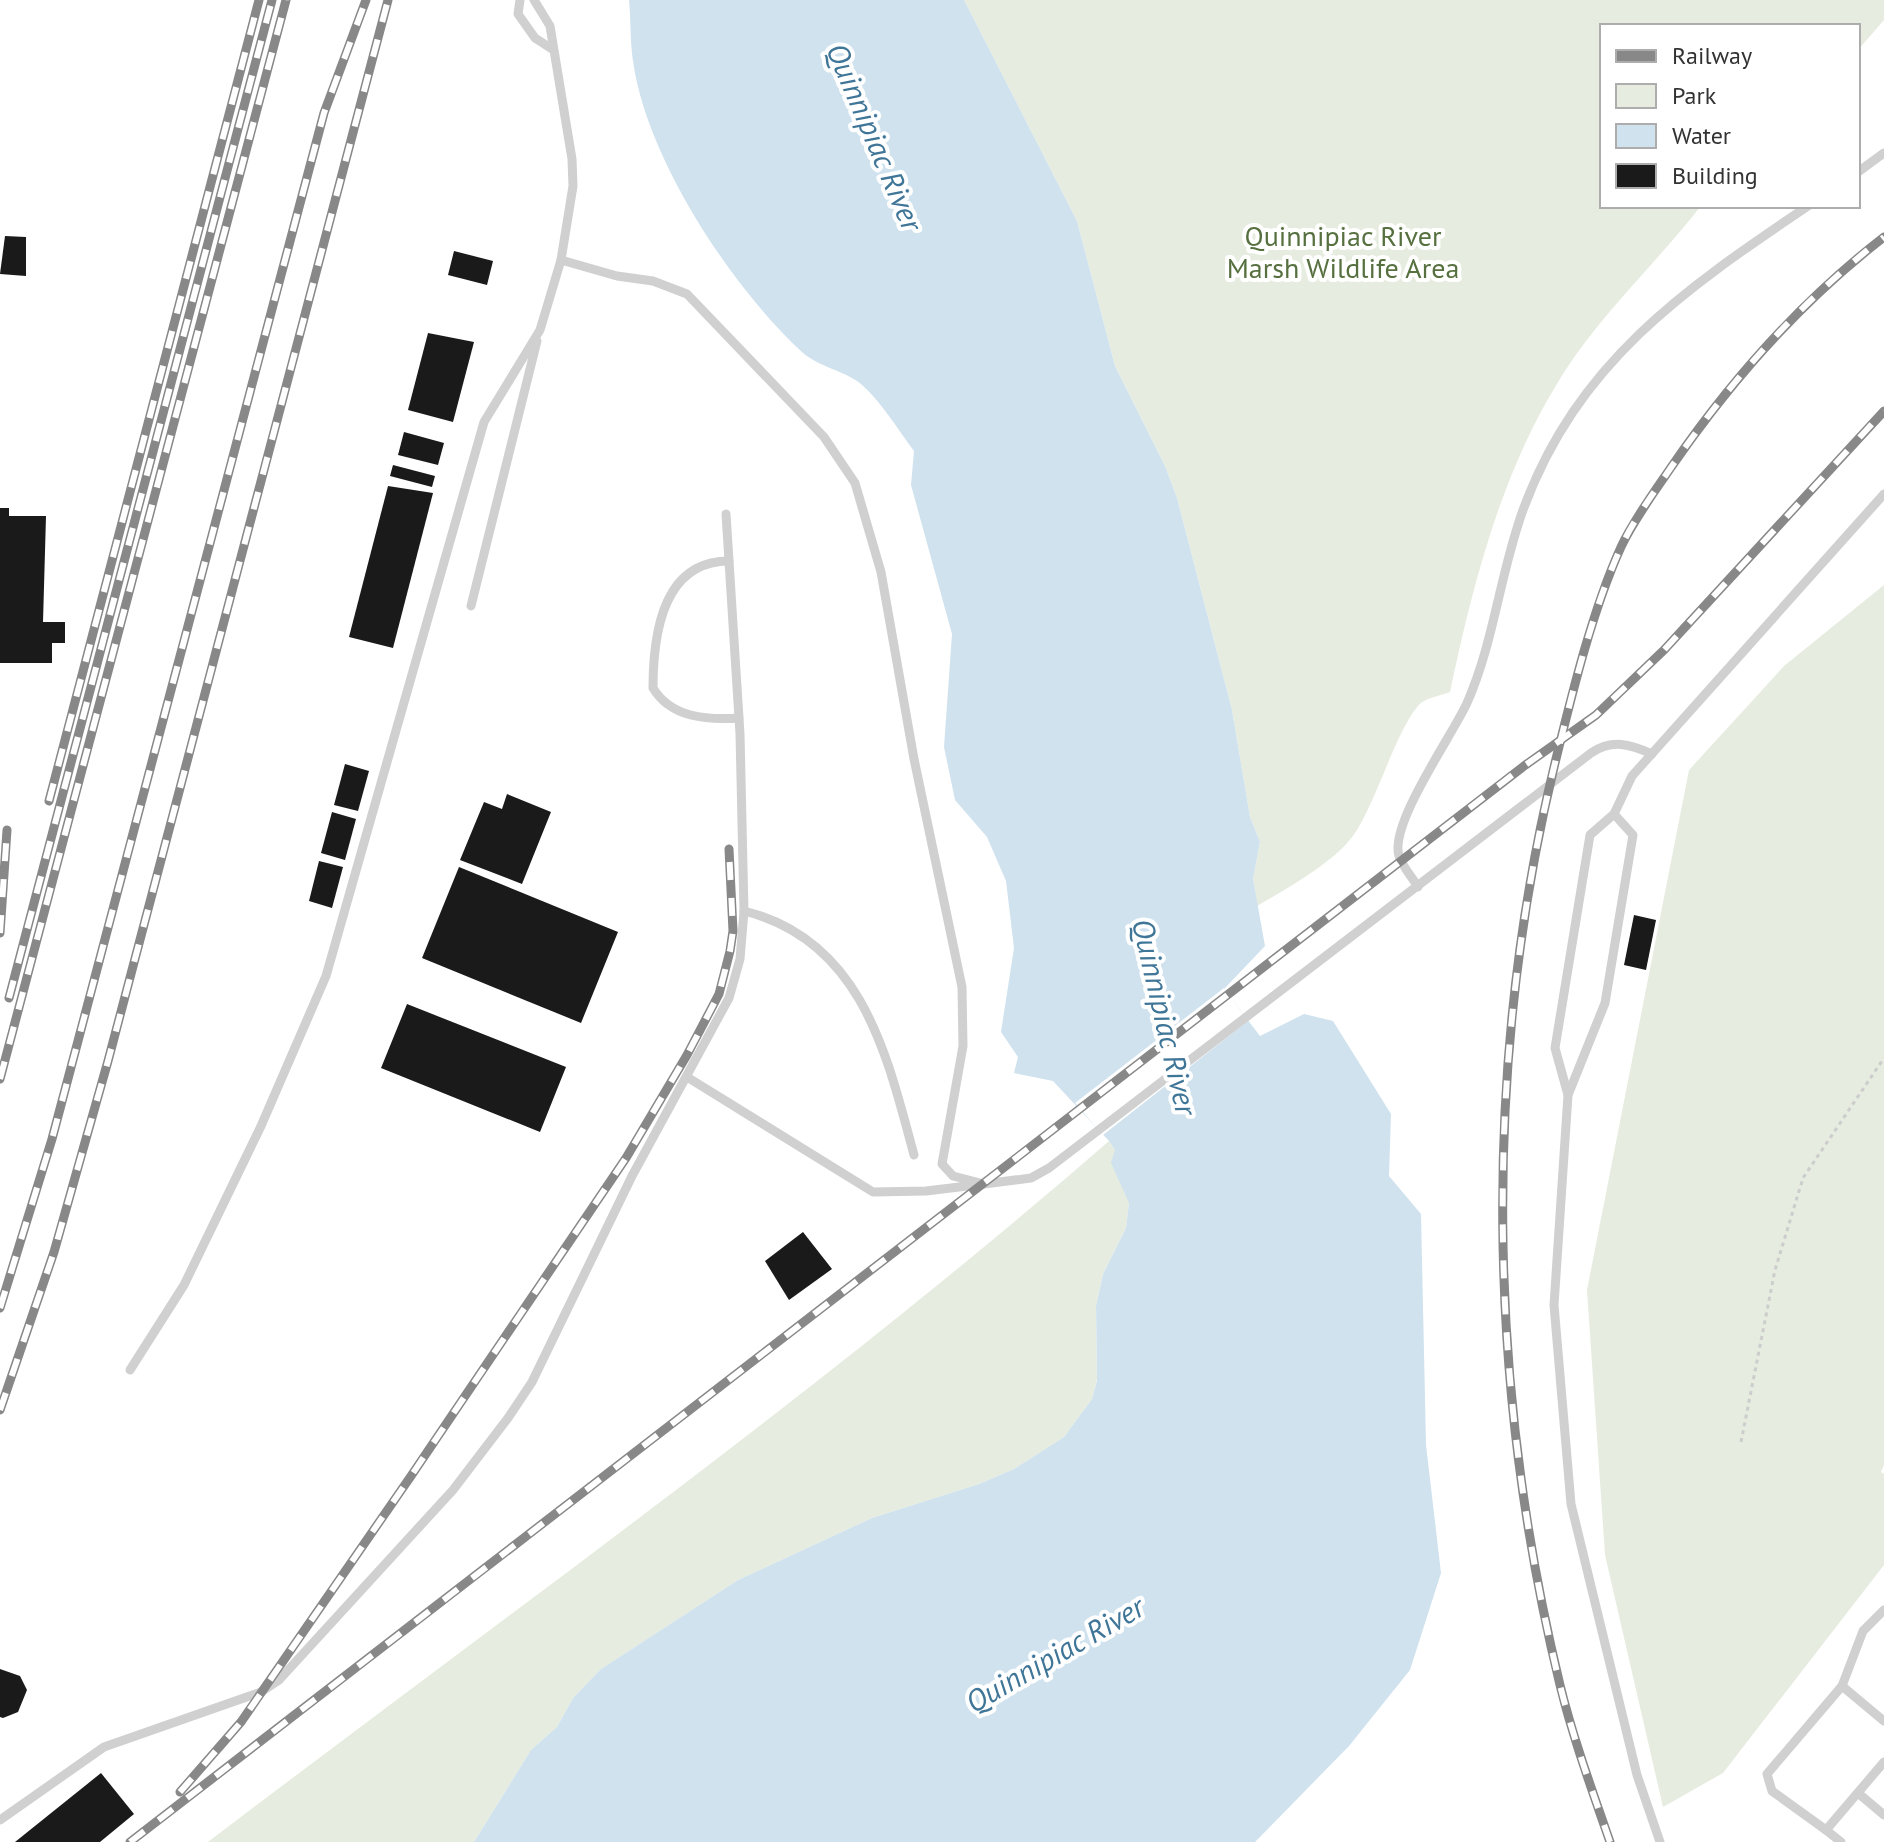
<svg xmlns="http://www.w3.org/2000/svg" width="1884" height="1842" font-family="'PT Sans',sans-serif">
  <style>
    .green { fill: #e6ecdf }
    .water { fill: #cfe2ee }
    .pier { fill: #fff }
    .building { fill: #1a1a1a }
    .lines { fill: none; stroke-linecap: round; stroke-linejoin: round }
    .path { stroke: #cdcdcd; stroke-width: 3; stroke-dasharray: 4 4; stroke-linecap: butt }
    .service { stroke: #d0d0d0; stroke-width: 9 }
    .rail-casing { stroke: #888; stroke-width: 9 }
    .rail { stroke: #fff; stroke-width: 6; stroke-dasharray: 18; stroke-linecap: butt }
    .labels { text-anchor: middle; stroke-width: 8; stroke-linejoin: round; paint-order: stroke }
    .park-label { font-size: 28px; fill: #56703f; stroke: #fff }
    .water-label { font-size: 30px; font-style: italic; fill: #3f7597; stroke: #fff }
  </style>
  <rect width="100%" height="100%" fill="#fff"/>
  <g class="green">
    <path d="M964,0H1884V20L1858,50V26H1602V206H1701C1668,248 1631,285 1597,327C1512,431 1477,564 1450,692C1442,695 1427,698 1421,703C1398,724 1376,804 1353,836C1333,863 1286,889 1257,906L1253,879L1260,842L1250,817L1232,710L1177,498L1165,466L1115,366L1077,221Z"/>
    <polygon points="1884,585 1884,1465 1881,1472 1884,1474 1884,1565 1723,1773 1663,1807 1605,1555 1587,1290 1689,770 1784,666"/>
    <path d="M1109,1141L1115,1150L1129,1203L1126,1228L1103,1274L1096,1306L1097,1379L1092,1399L1064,1437L1014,1469L979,1484L872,1518L738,1580L601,1669L573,1698L557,1727L531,1750L474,1842H208C510,1612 822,1391 1109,1141Z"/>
  </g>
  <path class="water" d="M629,0H964L1077,221L1115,366L1165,466L1177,498L1232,710L1250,817L1260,842L1253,879L1265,946L1224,989L1260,1036L1304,1014L1333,1021L1391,1114L1389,1176L1421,1214L1426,1445L1441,1573L1410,1670L1349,1746L1255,1842H474L531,1750L557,1727L573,1698L601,1669L738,1580L872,1518L979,1484L1014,1469L1064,1437L1092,1399L1097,1380L1096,1306L1103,1274L1126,1228L1129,1203L1111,1163L1115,1150L1109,1141L1053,1081L1014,1073L1018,1057L1001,1032L1014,948L1006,881L987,837L955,800L944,747L952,634L911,485L914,451C898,430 881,401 861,384C844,370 818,367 802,352C731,287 646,157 633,61C630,41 631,20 629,0Z"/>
  <polygon class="pier" points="1224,988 1248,1021 1103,1135 1075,1103"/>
  <g class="building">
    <polygon points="5,236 26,237 26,276 0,274"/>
    <polygon points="454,251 493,261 487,285 448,275"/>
    <polygon points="428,333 474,342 453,422 408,410"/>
    <polygon points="404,432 444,443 438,465 398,455"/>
    <polygon points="393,465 435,476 432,487 390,476"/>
    <polygon points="388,486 433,493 393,648 349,637"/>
    <polygon points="0,508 9,508 9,516 46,516 43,622 65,622 65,643 52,643 52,663 0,663"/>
    <polygon points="345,764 369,771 358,811 334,805"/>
    <polygon points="507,794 551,812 522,884 460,860 484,802 502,809"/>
    <polygon points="332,812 356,819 345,860 321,853"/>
    <polygon points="319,861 343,867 332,908 309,901"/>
    <polygon points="459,867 618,932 581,1023 422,958"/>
    <polygon points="1634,915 1656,920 1646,970 1624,965"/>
    <polygon points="407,1004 566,1067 540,1132 381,1068"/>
    <polygon points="803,1232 832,1269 789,1300 765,1261"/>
    <polygon points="0,1669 20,1676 27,1690 18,1712 3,1718 0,1717"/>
    <polygon points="101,1773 134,1814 100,1842 15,1842"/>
  </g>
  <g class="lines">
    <polyline class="path" points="1741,1442 1775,1270 1803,1178 1884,1058"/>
    <g class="service">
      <polyline points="520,0 518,14 535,38 552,49"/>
      <polyline points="534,0 550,26 572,159 573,186 561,260 617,276 653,281 687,294 824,437 855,483 881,572 914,759 962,987 963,1046 942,1164 953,1176 984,1184 926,1191 873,1192 687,1077"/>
      <polyline points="1858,172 1884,153"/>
      <path d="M729,561C663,561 653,634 653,688C671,718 707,720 739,718"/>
      <polyline points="471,606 537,341"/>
      <polyline points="1614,814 1633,835 1605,1003 1568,1095 1554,1305 1571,1504 1637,1775 1660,1842"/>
      <path d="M1418,887C1412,877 1402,866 1399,856C1389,824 1452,736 1467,703C1494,642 1500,573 1523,510C1577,363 1683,290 1808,206"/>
      <path d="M744,911C862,940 887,1055 914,1155"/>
      <polyline points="1568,1095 1555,1048 1590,835 1614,814 1632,776 1884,494"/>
      <path d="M984,1184L1031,1178L1049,1168L1591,753C1612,739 1630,744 1652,754"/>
      <polyline points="130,1370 184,1285 261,1126 326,976 484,422 540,330 561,260"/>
      <polyline points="1842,1686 1863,1631 1884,1610"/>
      <polyline points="1858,1793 1884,1815"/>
      <polyline points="0,1820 104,1747 261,1692 279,1680 453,1490 508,1418 532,1382 632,1176 729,998 740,959 744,911 740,734 726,514"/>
      <polyline points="1826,1830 1772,1791 1767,1774 1842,1686 1884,1721"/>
      <polyline points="1841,1842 1826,1830 1884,1762"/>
    </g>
    <g class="rail-casing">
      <g id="rail">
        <polyline points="49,801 259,0"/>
        <polyline points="0,933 7,830"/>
        <polyline points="9,998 272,0"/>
        <polyline points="0,1079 286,0"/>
        <polyline points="0,1308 52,1139 324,113 366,0"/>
        <polyline points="0,1410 54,1252 108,1061 388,0"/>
        <polyline points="180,1792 241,1722 411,1476 626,1158 687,1055 719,994 730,951 733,931 729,849"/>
        <polyline points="130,1842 1524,766 1596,715 1664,650 1884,411"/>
        <path d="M1610,1842C1592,1790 1573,1738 1560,1685C1487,1384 1482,1064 1555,763C1572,694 1592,611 1621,547C1634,519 1655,491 1672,466C1732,379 1800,302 1884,237"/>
      </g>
    </g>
    <use href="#rail" class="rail"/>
  </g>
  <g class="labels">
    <g class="park-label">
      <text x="1343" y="246">Quinnipiac River<tspan x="1343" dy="32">Marsh Wildlife Area</tspan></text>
    </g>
    <g class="water-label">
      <text transform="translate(874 137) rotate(67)" y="10">Quinnipiac River</text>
      <text transform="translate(1164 1017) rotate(77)" y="10">Quinnipiac River</text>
      <text transform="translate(1055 1655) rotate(-30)" y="10">Quinnipiac River</text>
    </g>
  </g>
  <rect x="1600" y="24" width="260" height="184" fill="#ffffff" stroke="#adadad" stroke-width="2"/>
  <rect x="1616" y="50" width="40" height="12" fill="#888888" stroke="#adadad" stroke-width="2"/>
  <text x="1672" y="64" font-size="24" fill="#333333">Railway</text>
  <rect x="1616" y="84" width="40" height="24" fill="#e6ecdf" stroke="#adadad" stroke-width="2"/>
  <text x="1672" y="104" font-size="24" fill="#333333">Park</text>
  <rect x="1616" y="124" width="40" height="24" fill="#cfe2ee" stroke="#adadad" stroke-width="2"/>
  <text x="1672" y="144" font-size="24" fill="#333333">Water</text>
  <rect x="1616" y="164" width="40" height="24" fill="#1a1a1a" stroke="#adadad" stroke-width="2"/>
  <text x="1672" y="184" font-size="24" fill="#333333">Building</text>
</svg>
